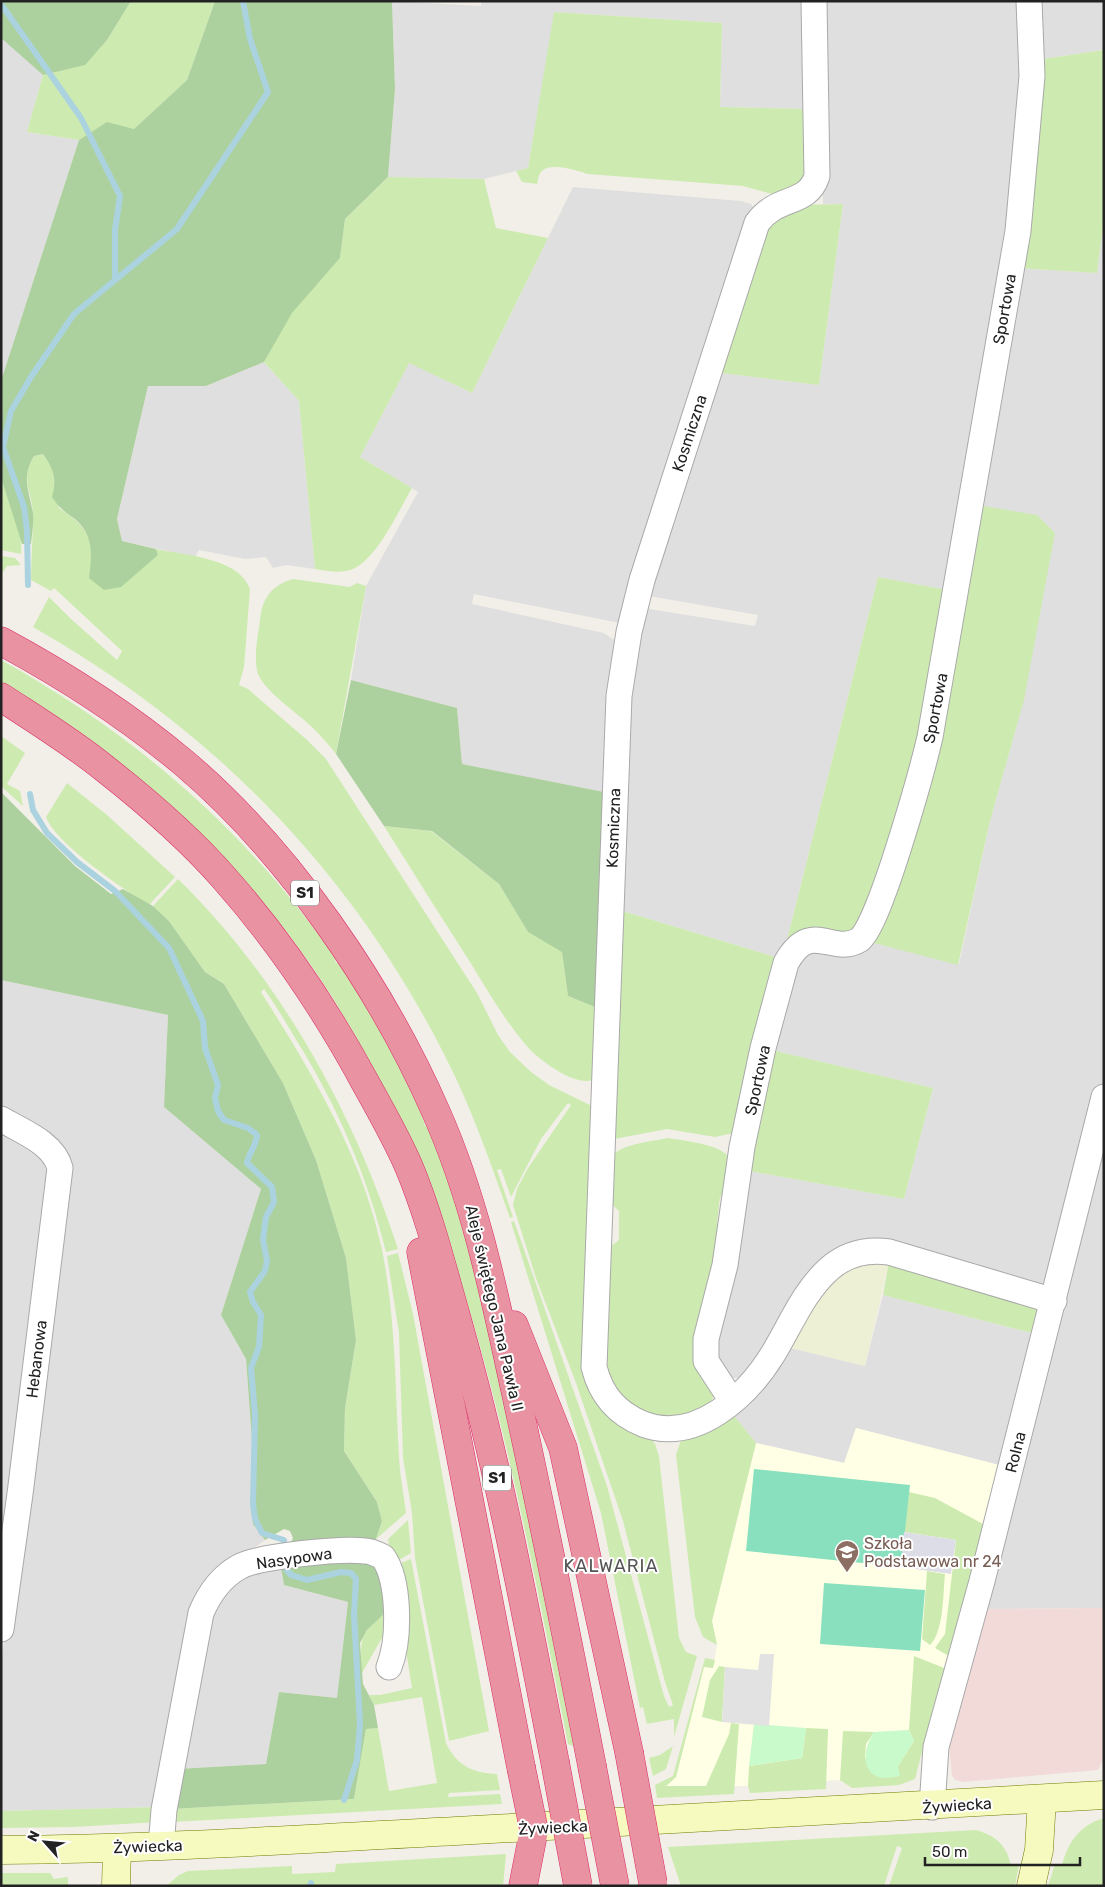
<svg xmlns="http://www.w3.org/2000/svg" width="1105" height="1887" font-family="Rubik,sans-serif">
  <style>
    .residential { fill: #e0dfdf }
    .commercial { fill: #f2dad9 }
    .education { fill: #ffffe5 }
    .farmland { fill: #eef0d5 }
    .grass { fill: #cdebb0 }
    .forest { fill: #add19e }
    .park { fill: #c8facc }
    .pitch { fill: #88e0be }
    .parking { fill: #e2e2e2 }
    .plaza { fill: #dddde8 }
    .lines { fill: none; stroke-linecap: round; stroke-linejoin: round }
    .stream { stroke: #aad3df; stroke-width: 6 }
    .minor-casing { stroke: #a9a9a9; stroke-width: 27 }
    .secondary-casing { stroke: #707d05; stroke-width: 29 }
    .motorway-casing { stroke: #dc2a67; stroke-width: 29 }
    .minor { stroke: #fff; stroke-width: 25 }
    .secondary { stroke: #f7fabf; stroke-width: 28 }
    .motorway { stroke: #e892a2; stroke-width: 28 }
    .motorway-bridge-casing { stroke: #dc2a67; stroke-width: 29; stroke-linecap: butt }
    .motorway-bridge { stroke: #e892a2; stroke-width: 28 }
    .labels { text-anchor: middle; stroke-width: 4; stroke-linejoin: round; paint-order: stroke }
    .shield { fill: #fff; stroke: #646464; stroke-width: 1 }
    .shield-label { font-size: 15px; font-weight: bold; fill: #222 }
    .street-label { font-size: 16px; fill: #222; stroke: #fff }
    .education-label { font-size: 16px; fill: #785e54; stroke: #fff; text-anchor: start }
    .neighbourhood-label { font-size: 18px; letter-spacing: 1px; fill: #555; stroke: #fff }
  </style>
  <rect width="100%" height="100%" fill="#f2efe9"/>
  <g class="residential">
    <polygon points="392,1 481,6 481,1 808,1 810,109 720,107 722,23 555,12 528,168 484,179 388,177 395,89"/>
    <polygon points="819,1 1025,1 1028,76 952,591 878,577 787,940 792,942 782,959 616,909 618,787 643,608 755,626 758,615 649,596 713,372 819,385 843,204 823,204"/>
    <polygon points="1033,1 1104,1 1104,50 1036,60"/>
    <polygon points="1,38 43,75 27,132 79,140 1,381"/>
    <polygon points="573,187 741,201 751,204 755,210 620,623 474,594 472,604 604,633 614,640 619,649 609,793 462,764 457,708 351,680 366,586 418,492 360,457 409,362 472,393"/>
    <polygon points="1104,218 1104,1076 1091,1129 1046,1284 1038,1286 890,1245 763,1353 740,1378 733,1378 724,1374 716,1364 714,1340 744,1170 904,1199 933,1088 767,1049 796,954 849,950 859,954 870,942 959,964 990,821 1024,699 977,505 1018,268 1097,273"/>
    <polygon points="264,362 299,401 315,569 286,565 273,568 266,557 245,559 199,550 195,557 122,541 117,519 148,386 206,386"/>
    <polygon points="1,980 168,1015 164,1107 261,1189 221,1315 246,1359 252,1441 251,1508 258,1531 265,1540 221,1572 160,1807 1,1811 1,1661 26,1494 67,1164 1,1110"/>
    <polygon points="1104,1123 1104,1608 980,1609"/>
    <polygon points="1,1127 51,1163 1,1592"/>
    <polygon points="883,1295 1040,1335 999,1465 856,1428 845,1463 756,1443 731,1412 787,1347 865,1366"/>
    <polygon points="280,1562 284,1585 348,1602 337,1698 279,1692 266,1764 177,1769 201,1629 224,1584"/>
  </g>
  <polygon class="commercial" points="1104,1608 1104,1757 1098,1770 963,1782 955,1780 952,1776 949,1744 980,1609"/>
  <polygon class="education" points="856,1428 999,1465 921,1751 900,1776 748,1786 665,1787 676,1777 704,1666 713,1668 717,1645 712,1621 756,1443 844,1463"/>
  <polygon class="farmland" points="863,1261 889,1261 865,1366 787,1347 831,1279"/>
  <g class="grass">
    <polygon points="131,1 215,1 187,80 134,129 107,123 79,140 27,132 43,75 85,64 107,40"/>
    <path d="M554,12L722,23L720,107L810,109L803,188L776,195L743,186L588,174C578,171 550,161 541,172C539,174 538,180 537,184L522,182L516,171L528,168Z"/>
    <polygon points="1104,50 1104,218 1097,273 1018,268 1036,60"/>
    <path d="M388,177L484,179L496,228L548,238L472,393L409,363L360,457L412,488C399,510 377,559 353,569C342,574 327,571 315,569L299,401L264,362L291,313L340,258L345,219Z"/>
    <polygon points="843,204 819,385 713,372 759,232 802,205"/>
    <path d="M43,454L52,466L59,508C78,521 91,531 92,556H158L156,549C184,555 240,558 250,589L244,667L239,685L248,689L306,739L326,759L477,993L498,1035L510,1052L531,1072L549,1085L594,1107L585,1359L649,1436L655,1444L659,1456L679,1638L686,1652L697,1656L674,1737V1719L647,1724L643,1707L640,1708L601,1513L511,1222L514,1221L607,1486L664,1696L669,1707L673,1705L665,1682L623,1521L576,1383L536,1278L513,1205L517,1189L528,1168L571,1105L568,1103L541,1139L511,1197L501,1169L497,1170L513,1217L510,1218C491,1164 472,1109 446,1058C352,871 214,730 33,627L49,597L70,618L117,660L122,651L54,588L51,591L31,580C31,559 33,537 33,516C33,491 19,482 34,456Z"/>
    <path d="M1,477C12,497 23,531 21,554L1,550Z"/>
    <polygon points="977,505 1037,515 1055,533 1024,700 990,821 958,965 870,942"/>
    <polygon points="1,556 15,558 21,565 7,566 1,575"/>
    <polygon points="878,577 952,591 928,726 859,931 792,942 787,940"/>
    <path d="M293,579L350,587L357,583L366,586L336,754C329,745 321,736 313,728C298,713 266,693 258,674C253,658 258,636 260,620C262,598 272,585 293,579Z"/>
    <path d="M1,660C135,734 248,832 336,959L335,962L339,963C373,1015 402,1065 425,1123L424,1125L428,1127C456,1197 473,1266 491,1339C524,1473 548,1608 574,1743L572,1746L568,1744C505,1428 449,1082 210,844C190,824 164,808 141,790C94,755 48,719 1,684Z"/>
    <polygon points="1,736 25,753 7,784 20,791 23,806 1,786"/>
    <path d="M67,783L107,815L175,877L149,905C123,889 56,844 46,817Z"/>
    <path d="M384,826L431,831L499,884L528,932L562,951L568,996L602,1010L593,1080C575,1087 537,1059 525,1044C504,1019 487,990 470,962C441,917 413,872 384,826Z"/>
    <path d="M178,879C282,981 353,1111 398,1249L386,1252C367,1175 337,1105 295,1038C285,1021 275,1004 264,989L261,992C312,1073 362,1155 382,1250C396,1318 395,1388 399,1457C400,1476 404,1495 406,1513L376,1539L382,1521L377,1502L344,1451L345,1408L356,1340L346,1258L316,1160L283,1083L224,984L205,972L169,921L153,906Z"/>
    <polygon points="616,909 782,959 734,1133 715,1137 667,1129 614,1139"/>
    <polygon points="767,1049 933,1088 904,1199 744,1170"/>
    <path d="M668,1138C684,1141 727,1144 731,1162C733,1170 729,1185 727,1193L720,1197L717,1223L724,1231L713,1398L704,1412L664,1420L625,1405L604,1371L611,1246L619,1240V1211L606,1198C607,1187 606,1169 610,1159C617,1144 654,1141 668,1138Z"/>
    <polygon points="398,1253 413,1314 489,1731 449,1741 415,1558 412,1513 403,1458 399,1333 387,1256"/>
    <polygon points="889,1261 1030,1304 1041,1315 1040,1335 883,1295"/>
    <polygon points="731,1412 756,1443 712,1621 717,1645 703,1637 695,1617 676,1455 681,1440"/>
    <polygon points="1001,1458 954,1653 947,1655 935,1648 945,1634 956,1540 904,1532 909,1492 935,1498 983,1524"/>
    <path d="M408,1520L411,1553L399,1560L401,1563L411,1559L446,1743C457,1766 473,1773 497,1774L500,1790L449,1793L448,1797L500,1794L502,1804L171,1822V1809L354,1799L366,1729L378,1728L389,1791L437,1783L422,1697L374,1705L369,1695H380L412,1688L388,1539Z"/>
    <path d="M927,1571L945,1574C943,1593 944,1632 930,1645L922,1639Z"/>
    <path d="M389,1609L388,1627L362,1673C360,1633 360,1636 389,1609Z"/>
    <polygon points="914,1656 944,1668 949,1674 940,1702 934,1705 915,1779 899,1785 852,1788 840,1780 843,1731 874,1732 866,1744 865,1758 898,1766 914,1741 909,1730"/>
    <polygon points="705,1658 715,1660 713,1668 704,1667 676,1777 666,1786 706,1786 729,1734 731,1723 739,1724 734,1794 657,1798 655,1785 673,1776"/>
    <polygon points="719,1666 725,1667 722,1722 702,1717 710,1680"/>
    <polygon points="806,1728 828,1729 826,1789 750,1793 748,1786 749,1766 802,1758"/>
    <polygon points="673,1746 666,1769 653,1776 649,1758 660,1755"/>
    <polygon points="160,1807 158,1822 74,1827 1,1828 1,1811"/>
    <path d="M1104,1818V1886H1048L1055,1864L1062,1865C1068,1842 1080,1825 1104,1818Z"/>
    <path d="M976,1830C997,1836 1006,1845 1011,1865H1019L1015,1886H889L902,1848L897,1846L884,1886H681L668,1847Z"/>
    <polygon points="506,1854 503,1886 166,1886 179,1875 188,1871 292,1866 292,1874 335,1872 336,1864"/>
    <polygon points="1,1873 50,1873 54,1879 68,1877 68,1886 1,1886"/>
  </g>
  <g class="forest">
    <polygon points="1,1 131,1 107,40 85,65 43,75 1,38"/>
    <path d="M215,1H392L395,89L388,177L345,219L340,258L292,313L264,362L206,386H148L117,519L122,541L156,549L158,555L121,587L104,590L89,578C92,554 94,536 75,519C65,512 59,508 52,497C57,480 54,469 43,454L34,456C21,478 29,490 33,513C34,522 32,534 31,544H22L1,477V381L79,140L107,122L134,129L187,80Z"/>
    <polygon points="351,680 457,708 462,764 609,793 602,1010 568,996 562,952 528,932 499,884 432,831 384,826 336,754"/>
    <polygon points="1,792 75,866 111,894 123,889 153,906 169,921 205,972 224,984 283,1083 316,1160 346,1258 356,1340 345,1408 344,1451 377,1502 382,1521 376,1539 364,1547 290,1544 293,1538 290,1531 284,1529 265,1540 253,1524 251,1508 252,1441 246,1359 221,1315 261,1189 164,1107 168,1015 1,980"/>
    <polygon points="377,1560 389,1609 367,1630 360,1643 363,1684 374,1705 378,1728 366,1729 354,1799 171,1809 177,1769 266,1764 279,1692 337,1698 348,1602 284,1585 280,1562"/>
  </g>
  <g class="park">
    <polygon points="754,1724 806,1728 802,1758 749,1766"/>
    <path d="M909,1730L914,1741L898,1766L900,1776C894,1777 885,1779 879,1777C859,1771 865,1745 874,1732Z"/>
  </g>
  <g class="pitch">
    <polygon points="754,1469 910,1485 901,1567 746,1551"/>
    <polygon points="824,1583 925,1590 920,1651 820,1644"/>
  </g>
  <polygon class="parking" points="760,1654 774,1654 769,1726 722,1722 725,1667 758,1670"/>
  <polygon class="plaza" points="904,1532 956,1540 951,1574 901,1567"/>
  <g class="lines">
    <g class="stream">
      <polyline points="1,4 81,118 120,196 115,230 115,280"/>
      <polyline points="28,585 27,530 24,507 3,447 11,411 31,377 74,314 177,229 268,92 250,39 243,1"/>
      <path d="M30,794L33,810L47,833L77,862L115,891L169,948L203,1021L205,1048L218,1085L215,1098L218,1111L224,1120L248,1128L257,1135C256,1147 249,1152 247,1163L272,1187L274,1202L266,1217L263,1239L267,1261L265,1271L250,1292L253,1302L261,1315L259,1347L251,1368L255,1414L253,1504L255,1519L262,1533L284,1540L285,1550"/>
      <polyline points="286,1569 291,1575 307,1580 341,1572 351,1573 356,1579 354,1614 360,1724 357,1760 344,1800"/>
      <polyline points="310,1886 311,1883"/>
    </g>
    <g class="minor-casing">
      <g id="minor">
        <path d="M814,1L817,176C807,207 778,194 757,223L642,580L629,632L619,696L594,1367C601,1395 616,1413 643,1424C696,1444 747,1396 773,1354C790,1326 804,1291 829,1269C846,1254 867,1249 889,1252L1054,1301"/>
        <path d="M1,1119C21,1131 54,1143 60,1168L20,1494L1,1629"/>
        <path d="M732,1401L706,1361V1339L725,1265L742,1147L763,1048L786,963C811,918 832,956 859,940C879,928 923,767 930,737L1018,231L1032,76L1029,1"/>
        <polyline points="932,1807 936,1747 982,1581 1104,1097"/>
        <path d="M161,1846L164,1810L201,1613C209,1594 221,1577 239,1567C258,1556 342,1548 365,1551C371,1551 377,1554 383,1557C400,1581 400,1640 389,1667"/>
      </g>
    </g>
    <g class="secondary-casing">
      <g id="secondary">
        <path d="M1,1850C153,1849 304,1839 456,1831C672,1820 888,1809 1104,1795"/>
        <polyline points="116,1886 117,1848"/>
        <polyline points="1031,1886 1039,1850 1042,1799"/>
      </g>
    </g>
    <g class="motorway-casing">
      <g id="motorway">
        <path d="M1,641C66,676 128,716 184,763C289,852 381,987 436,1112C476,1202 495,1298 516,1394C543,1518 568,1642 592,1766"/>
        <path d="M1,697C36,720 72,742 104,768C146,801 189,838 224,878C280,941 326,1010 366,1084C381,1111 397,1139 409,1167C429,1215 442,1267 456,1316C498,1463 526,1613 555,1762"/>
        <polyline points="421,1252 521,1767"/>
        <polyline points="514,1325 563,1448 629,1752"/>
        <polyline points="523,1886 534,1830"/>
      </g>
    </g>
    <use href="#minor" class="minor"/>
    <use href="#secondary" class="secondary"/>
    <use href="#motorway" class="motorway"/>
    <g class="motorway-bridge-casing">
      <g id="motorway-bridge">
        <polyline points="629,1752 653,1883"/>
        <polyline points="555,1762 578,1886"/>
        <polyline points="592,1766 615,1886"/>
        <polyline points="521,1767 534,1830"/>
      </g>
    </g>
    <use href="#motorway-bridge" class="motorway-bridge"/>
  </g>
  <defs>
    <g id="school-pin" transform="scale(1.25)"><path d="M0 17L-7.5 6A9.5 9.5 0 1 1 7.5 6Z" fill="#8d6e63" stroke="#fff"/><path d="M0-5L7-2L0 1L-7-2ZM-4 1L0 2.5L4 1V4Q0 6-4 4Z" fill="#fff"/></g>
  </defs>
  <g fill-rule="evenodd">
    <use href="#school-pin" x="847" y="1552"/>
  </g>
  <g class="labels">
    <g class="shield">
      <rect x="291" y="880.5" width="28" height="25" rx="4"/>
      <rect x="483" y="1465.5" width="28" height="25" rx="4"/>
    </g>
    <g class="shield-label">
      <text x="305" y="898">S1</text>
      <text x="497" y="1483">S1</text>
    </g>
    <g class="street-label">
      <text transform="translate(1004 309) rotate(-80)" y="6">Sportowa</text>
      <text transform="translate(689 433) rotate(-72)" y="6">Kosmiczna</text>
      <text transform="translate(935 708) rotate(-79)" y="6">Sportowa</text>
      <text transform="translate(613 828) rotate(-88)" y="6">Kosmiczna</text>
      <text transform="translate(757 1080) rotate(-78)" y="6">Sportowa</text>
      <text transform="translate(495 1308) rotate(77)" y="6">Aleje świętego Jana Pawła II</text>
      <text transform="translate(36 1359) rotate(-83)" y="6">Hebanowa</text>
      <text transform="translate(1015 1452) rotate(-76)" y="6">Rolna</text>
      <text transform="translate(294 1558) rotate(-8)" y="6">Nasypowa</text>
      <text transform="translate(957 1805) rotate(-4)" y="6">Żywiecka</text>
      <text transform="translate(553 1827) rotate(-3)" y="6">Żywiecka</text>
      <text transform="translate(148 1846) rotate(-2)" y="6">Żywiecka</text>
    </g>
    <g class="education-label">
      <text x="864" y="1549">Szkoła<tspan x="864" dy="18">Podstawowa nr 24</tspan></text>
    </g>
    <g class="neighbourhood-label">
      <text x="611" y="1572">KALWARIA</text>
    </g>
  </g>
  <rect width="1105" height="1887" fill="none" stroke="#222222" stroke-width="5"/>
  <g transform="translate(45 1842) rotate(297)" stroke="#ffffff" stroke-width="4" paint-order="stroke">
  <path d="M0-4L9 19L0 12L-9 19Z" fill="#222222"/>
  <text y="-8" font-size="14" font-weight="bold" text-anchor="middle" fill="#222222">N</text>
  </g>
  <path d="M925 1857v8h155v-8" fill="none" stroke="#222222" stroke-width="2.5"/>
  <text x="932" y="1857" font-size="15" fill="#222222" stroke="#ffffff" stroke-width="4" paint-order="stroke">50 m</text>
</svg>
